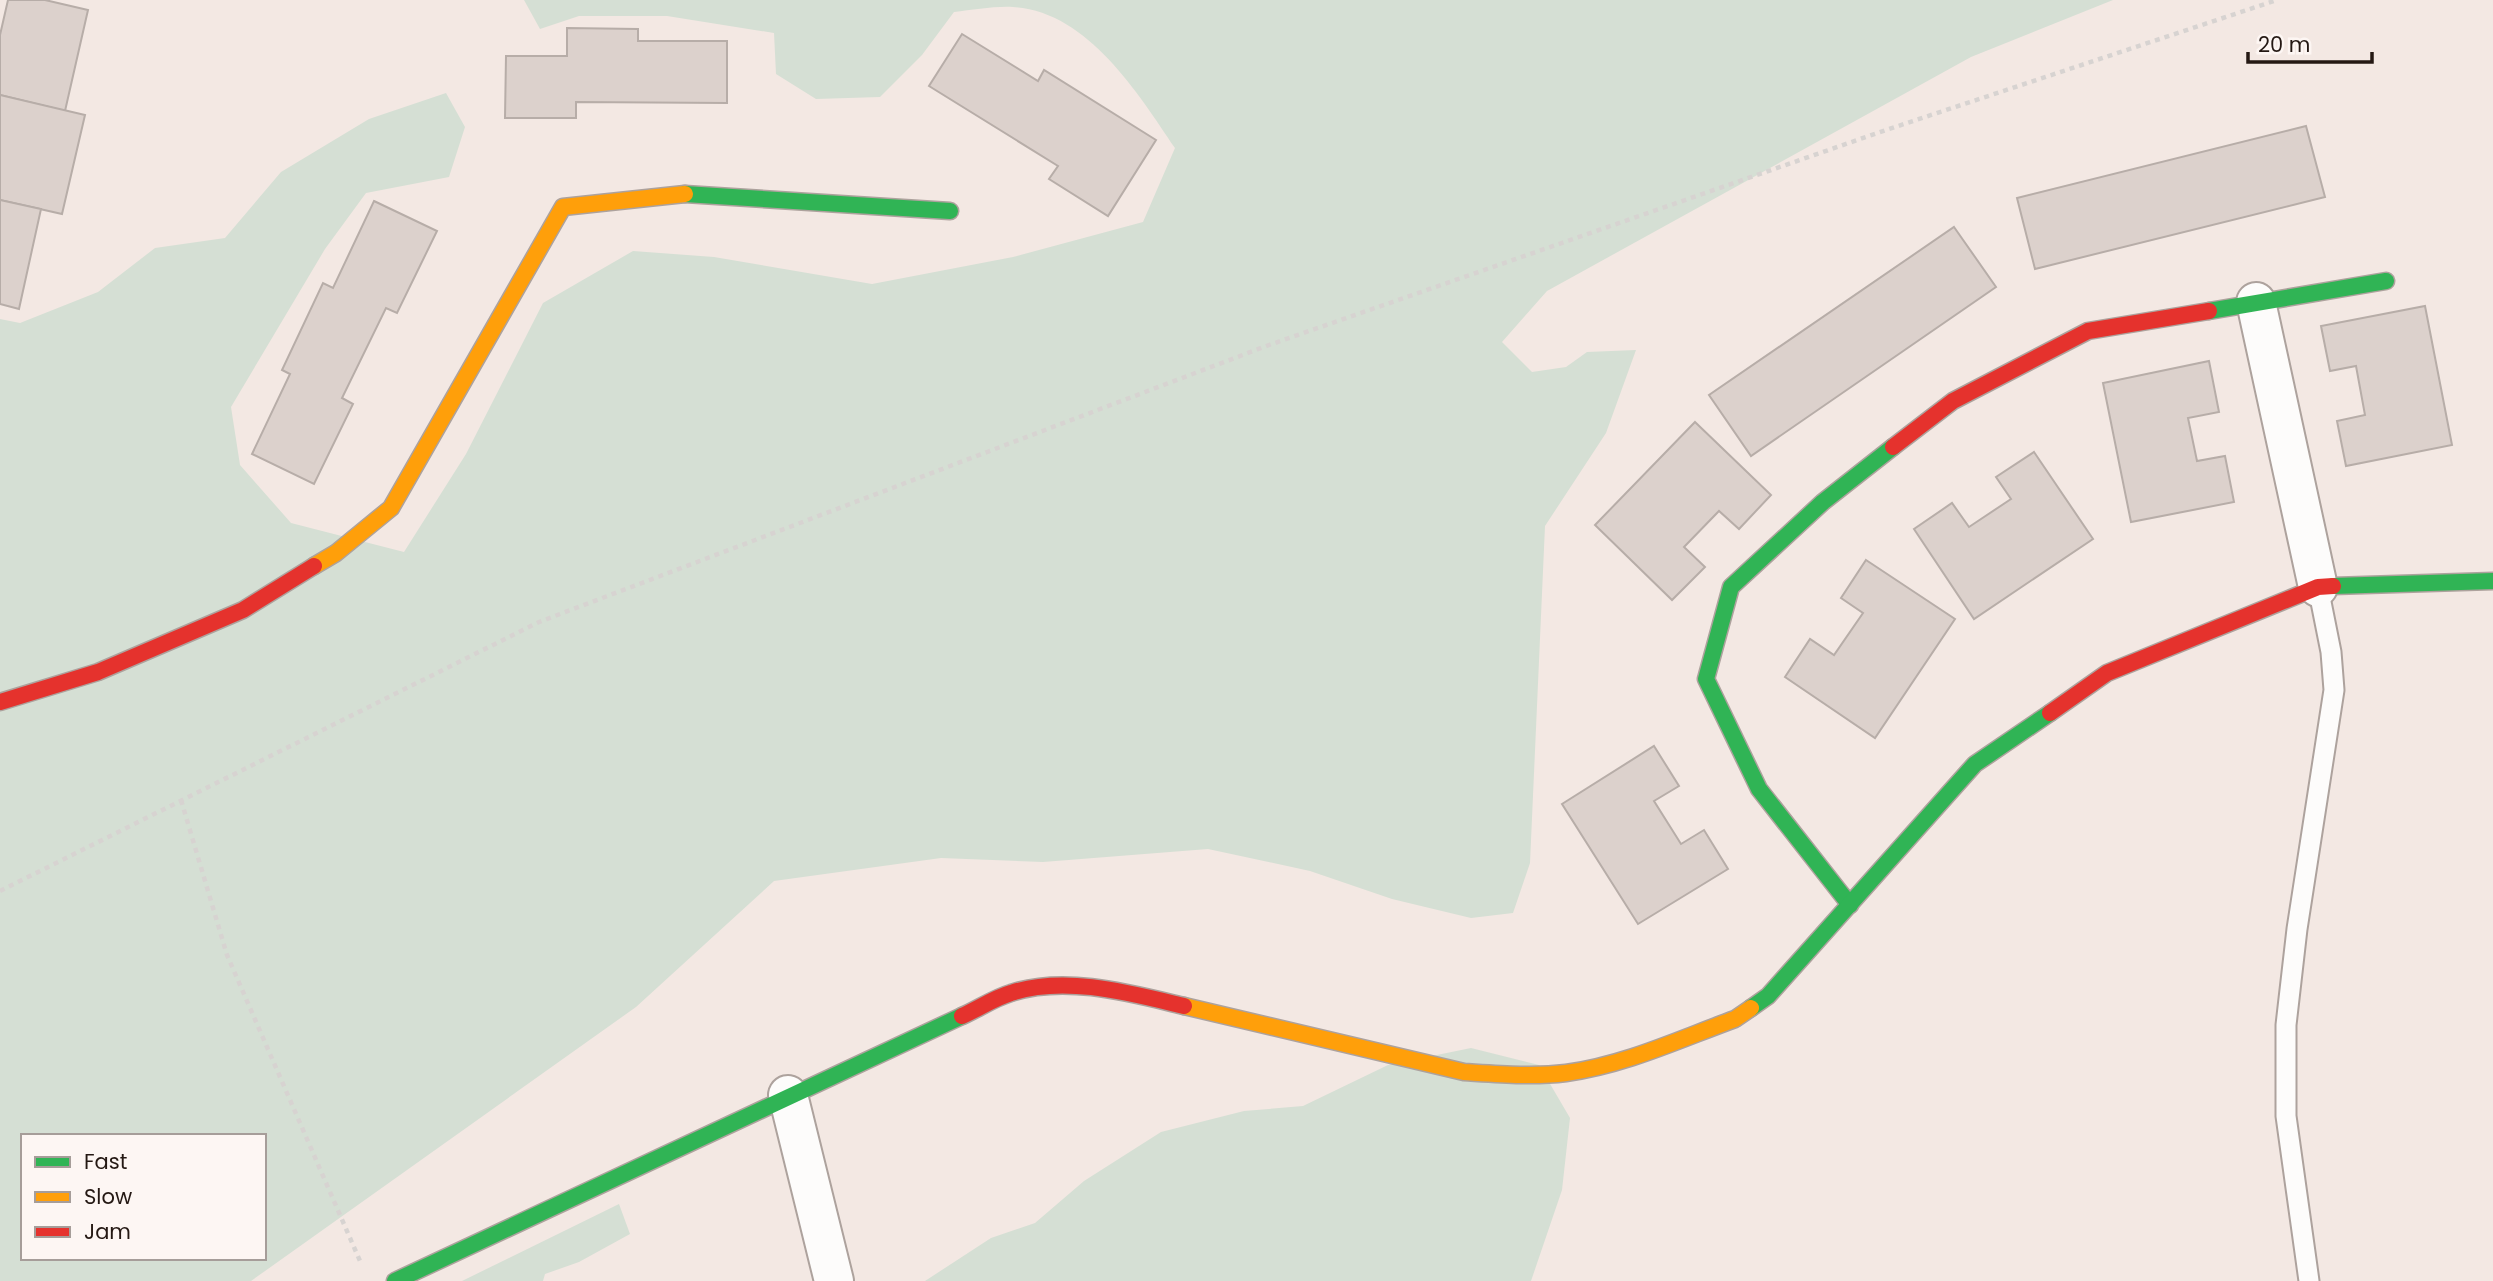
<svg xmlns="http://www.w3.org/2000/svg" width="2493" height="1281" font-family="Poppins,sans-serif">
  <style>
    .green { fill: #d5dfd4; fill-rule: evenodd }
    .building { fill: #dcd1cc; stroke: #b7ada8; stroke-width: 2 }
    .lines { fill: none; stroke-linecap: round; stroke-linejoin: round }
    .lane-casing { stroke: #ada29d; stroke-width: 23 }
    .street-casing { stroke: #ada29d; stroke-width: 42 }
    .fast-casing { stroke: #ada29d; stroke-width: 19 }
    .slow-casing { stroke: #ada29d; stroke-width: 19 }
    .jam-casing { stroke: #ada29d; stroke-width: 19 }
    .path { stroke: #d7d3d1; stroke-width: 4.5; stroke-dasharray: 5 5; stroke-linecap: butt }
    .lane { stroke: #fdfcfb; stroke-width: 19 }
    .street { stroke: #fdfcfb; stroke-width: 38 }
    .fast { stroke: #30b455; stroke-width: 16 }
    .slow { stroke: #ff9f0a; stroke-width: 16 }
    .jam { stroke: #e5322d; stroke-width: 16 }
  </style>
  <rect width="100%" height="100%" fill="#f3e8e3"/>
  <g class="green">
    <path d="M524,0H2113L1971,57L1547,291L1502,342L1532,372L1566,367L1587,352L1636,350L1606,433L1545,526L1530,863L1513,913L1471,918L1392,899L1310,871L1208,849L1043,862L941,858L774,881L636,1007L251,1281H0V319L20,323L98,292L155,248L225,238L281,172L369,119L446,93L465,127L449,177L366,193L325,249L231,407L240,465L291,523L404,552L466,454L543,303L633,251L714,257L872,284L1013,257L1143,222L1175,148C1138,93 1087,11 1013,7C994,6 973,10 954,12L922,55L880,97L816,99L776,74L774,33L667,16H579L540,29ZM23,1136H264V1258H23Z"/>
    <polygon points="1471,1048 1539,1065 1570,1118 1562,1190 1531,1281 925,1281 991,1238 1035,1223 1084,1181 1161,1132 1244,1111 1303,1106 1388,1065"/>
    <polygon points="619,1204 630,1234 579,1262 545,1274 543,1281 462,1281"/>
  </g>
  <g class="building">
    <polygon points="8,0 45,0 88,10 65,111 0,95 0,35"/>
    <polygon points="567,28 638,29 638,41 727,41 727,103 576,102 576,118 505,118 506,56 567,56"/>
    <polygon points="962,34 1038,81 1044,70 1156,140 1108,216 1049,179 1058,166 929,86"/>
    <polygon points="0,95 85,115 62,214 0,200"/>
    <polygon points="2306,126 2325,197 2035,269 2017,198"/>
    <polygon points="0,200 41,209 19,309 0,304"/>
    <polygon points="374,201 437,231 397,313 386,308 342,398 353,404 314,484 252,454 290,374 282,370 323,283 333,288"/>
    <polygon points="1954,227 1996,287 1751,456 1709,395"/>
    <polygon points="2425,306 2452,445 2346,466 2337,421 2365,415 2356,366 2330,371 2321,326"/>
    <polygon points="2209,361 2219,412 2188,418 2197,461 2225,456 2234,502 2131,522 2103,383"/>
    <polygon points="1695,422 1771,495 1739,529 1719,511 1684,547 1705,567 1672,600 1595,525"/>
    <polygon points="2034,452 2093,539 1974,619 1914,529 1952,503 1969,527 2011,499 1996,477"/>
    <polygon points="1866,560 1955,619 1875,738 1785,677 1810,639 1834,655 1863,613 1841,598"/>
    <polygon points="1654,746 1679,786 1654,801 1681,844 1704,830 1728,869 1638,924 1562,804"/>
  </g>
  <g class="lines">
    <g class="lane-casing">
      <polyline id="lane" points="2309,1281 2286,1116 2286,1025 2297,929 2334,690 2331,652 2318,587"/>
    </g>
    <g class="street-casing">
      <g id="street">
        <polyline points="2256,302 2318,587"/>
        <polyline points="788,1095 834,1281"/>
      </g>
    </g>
    <g class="fast-casing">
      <g id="fast">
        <polyline points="685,194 950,211"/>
        <polyline points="2209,311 2386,281"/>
        <polyline points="2333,586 2493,581"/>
        <polyline points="1850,905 1759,789 1706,679 1731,587 1823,502 1893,447"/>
        <polyline points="1751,1008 1768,996 1975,764 2050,713"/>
        <polyline points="395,1281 962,1016"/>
      </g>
    </g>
    <g class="slow-casing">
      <g id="slow">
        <polyline points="314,566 336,553 391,508 563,207 685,194"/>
        <path d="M1184,1006L1464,1072C1497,1074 1533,1077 1566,1073C1625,1065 1680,1039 1735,1019L1751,1008"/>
      </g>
    </g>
    <g class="jam-casing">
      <g id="jam">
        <polyline points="1893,447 1953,401 2088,331 2209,311"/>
        <polyline points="0,702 98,672 243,610 314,566"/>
        <polyline points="2050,713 2107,673 2318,587 2333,586"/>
        <path d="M962,1016C978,1009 994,998 1011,993C1065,975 1130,993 1184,1006"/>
      </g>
    </g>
    <g class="path">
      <polyline points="181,800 227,955 360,1261"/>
      <polyline points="0,891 539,622 1269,345 1886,130 2277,0"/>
    </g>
    <use href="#lane" class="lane"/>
    <use href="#street" class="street"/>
    <use href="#fast" class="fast"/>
    <use href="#slow" class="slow"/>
    <use href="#jam" class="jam"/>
  </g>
  <rect x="21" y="1134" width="245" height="126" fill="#fdf6f3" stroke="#a69d99" stroke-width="2"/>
  <rect x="35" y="1157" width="35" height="10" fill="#30b455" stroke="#a69d99" stroke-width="2"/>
  <text x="84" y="1169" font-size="21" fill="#241813">Fast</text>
  <rect x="35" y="1192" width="35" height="10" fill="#ff9f0a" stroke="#a69d99" stroke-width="2"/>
  <text x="84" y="1204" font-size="21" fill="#241813">Slow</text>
  <rect x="35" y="1227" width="35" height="10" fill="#e5322d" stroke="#a69d99" stroke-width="2"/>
  <text x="84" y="1239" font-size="21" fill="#241813">Jam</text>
  <path d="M2248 52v10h124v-10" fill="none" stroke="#241813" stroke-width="3.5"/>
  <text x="2258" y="52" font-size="21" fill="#241813" stroke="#fdf6f3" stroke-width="5" paint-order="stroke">20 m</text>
</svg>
